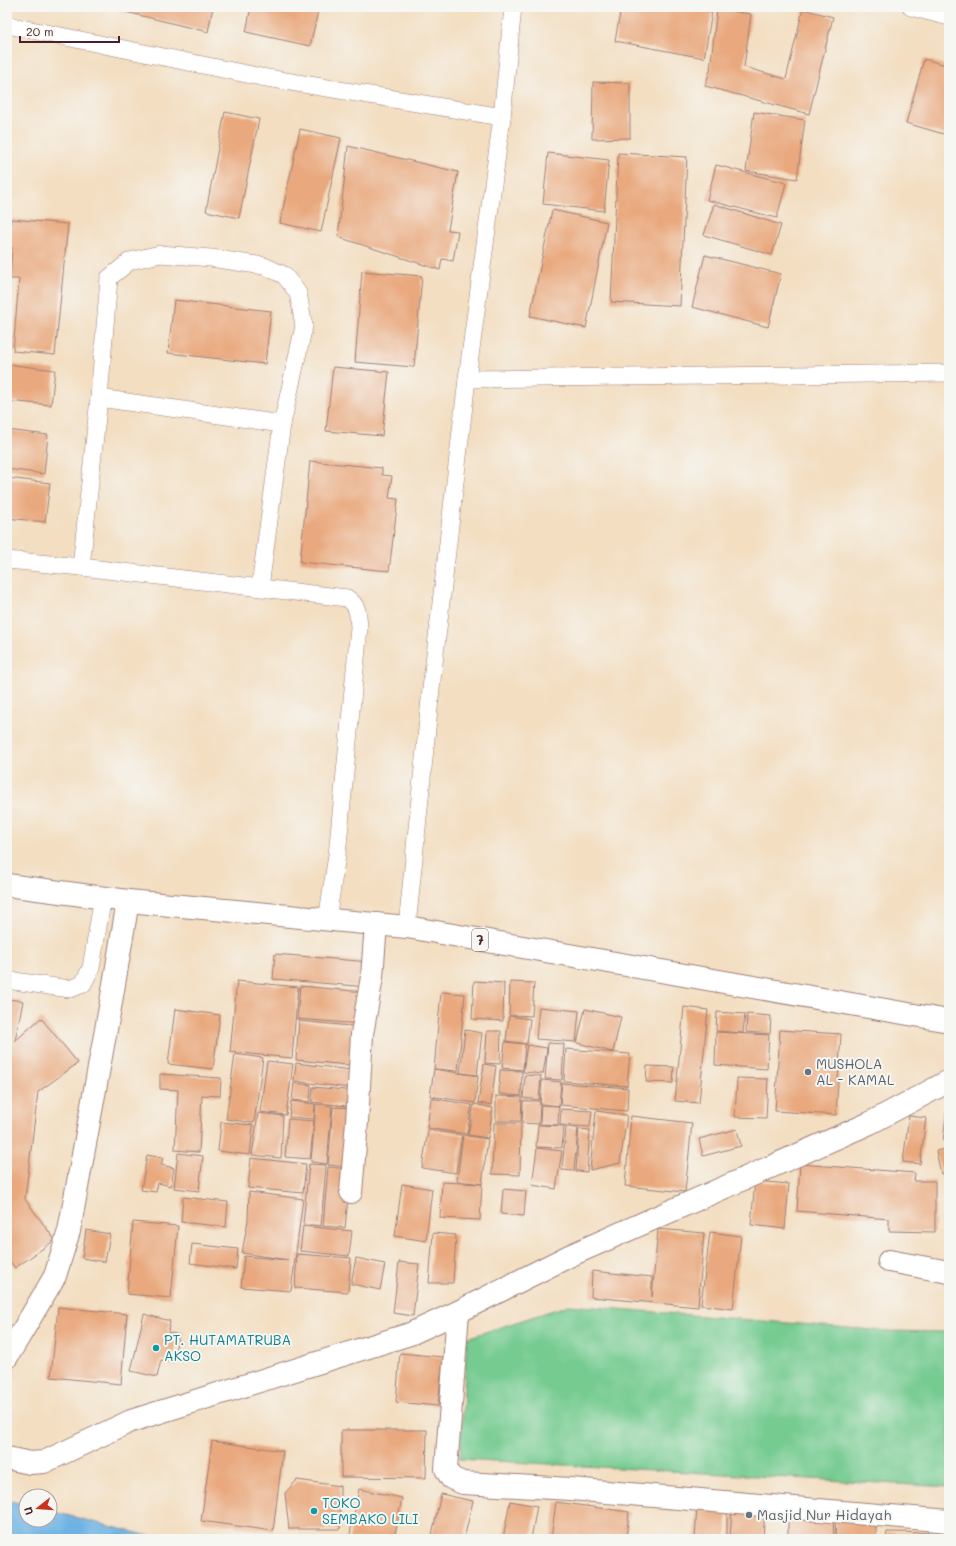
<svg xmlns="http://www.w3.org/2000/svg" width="956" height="1546" font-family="Mali,sans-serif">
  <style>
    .green { fill: #74cb90; stroke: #5f755e }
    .water { fill: #6db2e3; stroke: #5c6887 }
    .building { fill: #e9a87d }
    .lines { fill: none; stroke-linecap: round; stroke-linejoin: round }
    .service-casing { stroke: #9e7e76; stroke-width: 18 }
    .minor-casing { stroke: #9e7e76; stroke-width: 24 }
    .trunk-casing { stroke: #9e7e76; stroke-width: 24 }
    .service { stroke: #fff; stroke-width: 17 }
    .minor { stroke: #fff; stroke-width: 22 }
    .trunk { stroke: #fff; stroke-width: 22 }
    .worship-dot { fill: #6b7280; stroke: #f6f6f2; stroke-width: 1.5 }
    .culture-dot { fill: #0f9aa8; stroke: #f6f6f2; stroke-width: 1.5 }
    .labels { text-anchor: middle; stroke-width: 4; stroke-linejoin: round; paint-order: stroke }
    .shield { fill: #f6f6f2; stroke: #7e6067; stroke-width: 1 }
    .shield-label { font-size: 13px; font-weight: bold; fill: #4a1f2b }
    .worship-label { font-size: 14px; fill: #5b616d; stroke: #f6f6f2; text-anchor: start }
    .culture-label { font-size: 14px; fill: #0d838f; stroke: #f6f6f2; text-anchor: start }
  </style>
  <rect width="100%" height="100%" fill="#f6f6f2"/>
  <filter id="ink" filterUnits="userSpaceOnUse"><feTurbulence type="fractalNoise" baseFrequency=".025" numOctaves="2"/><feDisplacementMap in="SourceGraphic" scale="8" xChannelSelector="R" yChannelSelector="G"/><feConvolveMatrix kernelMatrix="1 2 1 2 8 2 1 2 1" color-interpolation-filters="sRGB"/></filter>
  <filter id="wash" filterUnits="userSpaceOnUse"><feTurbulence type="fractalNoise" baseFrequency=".012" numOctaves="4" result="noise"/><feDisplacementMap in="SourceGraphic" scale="16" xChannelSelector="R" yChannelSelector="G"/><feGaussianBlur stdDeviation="0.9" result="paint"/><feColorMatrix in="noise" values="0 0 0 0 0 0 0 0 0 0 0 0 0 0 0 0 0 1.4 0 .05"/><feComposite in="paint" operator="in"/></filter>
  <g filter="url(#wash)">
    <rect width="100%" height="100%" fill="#f3dec1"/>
    <polygon class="green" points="569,1305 885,1331 949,1332 949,1487 460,1459 467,1338"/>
    <polygon class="water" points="7,1500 26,1505 26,1520 50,1520 50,1511 161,1539 7,1539"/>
    <g id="blocks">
      <g class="building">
        <polygon points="119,7 213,7 208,32 118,10"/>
        <polygon points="251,7 319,7 310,46 246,32"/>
        <polygon points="621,7 683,7 712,12 704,58 615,41"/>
        <polygon points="717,9 751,14 744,67 786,79 803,9 833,17 809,114 705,86 710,70"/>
        <polygon points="924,59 949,66 949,127 947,135 906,123"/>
        <polygon points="593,82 630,83 630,138 592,139"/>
        <polygon points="225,112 259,119 239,218 206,211"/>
        <polygon points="754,112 805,120 797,179 746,171"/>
        <polygon points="300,129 341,138 321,232 280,223"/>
        <polygon points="348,146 458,172 448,230 458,231 453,261 442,259 440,270 338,237"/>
        <polygon points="548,153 609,160 604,211 543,204"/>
        <polygon points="618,153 687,157 680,306 611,302"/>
        <polygon points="716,165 786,183 777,218 707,200"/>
        <polygon points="714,204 781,225 772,255 704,235"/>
        <polygon points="552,210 607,222 586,328 530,316"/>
        <polygon points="11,219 68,224 55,355 13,351 19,279 10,279 12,247 8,247"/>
        <polygon points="705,255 781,274 768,327 692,307"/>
        <polygon points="362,271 422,276 414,367 355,362"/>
        <polygon points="174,300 271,311 265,364 168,353"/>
        <polygon points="7,364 55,370 51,405 7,401"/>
        <polygon points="333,367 389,372 382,436 326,431"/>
        <polygon points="7,430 48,435 44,474 7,469"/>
        <polygon points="310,461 382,468 382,475 392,476 389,498 398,499 389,571 300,562"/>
        <polygon points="7,478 50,483 45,522 7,518"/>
        <polygon points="275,954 370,962 368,987 273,979"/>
        <polygon points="237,981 298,987 292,1058 230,1052"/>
        <polygon points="474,981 504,983 503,1021 472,1019"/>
        <polygon points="510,982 534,983 532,1016 509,1015"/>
        <polygon points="300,986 364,992 361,1024 297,1019"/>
        <polygon points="441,992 465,994 458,1071 434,1069"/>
        <polygon points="7,999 23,1001 15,1041 41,1018 78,1063 38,1092 25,1199 55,1240 15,1268 7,1257"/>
        <polygon points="539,1007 579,1011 576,1042 536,1039"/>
        <polygon points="684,1007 708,1010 699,1103 675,1101"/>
        <polygon points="175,1009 220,1015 213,1069 168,1064"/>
        <polygon points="585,1009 621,1017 613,1052 577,1043"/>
        <polygon points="717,1012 745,1014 743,1033 716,1031"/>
        <polygon points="747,1014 771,1016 770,1034 746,1032"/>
        <polygon points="509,1016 530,1019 527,1044 506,1041"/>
        <polygon points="299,1021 362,1027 359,1066 296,1060"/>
        <polygon points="465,1030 482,1033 477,1075 460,1073"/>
        <polygon points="780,1030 841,1034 836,1115 775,1111"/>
        <polygon points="487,1031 501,1031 500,1064 485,1063"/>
        <polygon points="716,1032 769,1035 767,1069 715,1065"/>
        <polygon points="505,1042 525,1044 523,1070 502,1068"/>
        <polygon points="548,1043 564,1044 562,1080 545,1079"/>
        <polygon points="527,1045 547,1048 543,1074 523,1072"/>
        <polygon points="566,1049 630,1054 627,1086 564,1081"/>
        <polygon points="235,1054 263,1058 254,1123 226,1119"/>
        <polygon points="267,1061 293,1064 286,1115 260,1112"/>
        <polygon points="296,1063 359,1071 357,1089 294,1081"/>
        <polygon points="484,1064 496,1066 491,1105 478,1103"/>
        <polygon points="647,1066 674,1067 673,1083 646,1082"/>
        <polygon points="434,1069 478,1076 475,1103 430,1096"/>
        <polygon points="500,1070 522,1071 521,1096 499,1094"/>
        <polygon points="160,1074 221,1078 220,1096 202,1095 199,1152 175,1150 178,1090 160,1089"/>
        <polygon points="525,1075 541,1076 539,1100 523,1098"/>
        <polygon points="737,1078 768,1079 766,1118 735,1117"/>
        <polygon points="542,1080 561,1082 559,1106 540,1104"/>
        <polygon points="294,1083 311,1085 310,1102 292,1100"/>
        <polygon points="562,1083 628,1088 627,1111 560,1105"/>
        <polygon points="313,1087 356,1091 355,1107 312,1102"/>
        <polygon points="496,1096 522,1097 521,1121 496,1121"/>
        <polygon points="431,1098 472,1105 467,1134 427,1128"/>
        <polygon points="948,1098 949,1098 949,1142 943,1141"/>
        <polygon points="291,1101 315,1104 314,1119 289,1117"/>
        <polygon points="523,1101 540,1101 539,1124 522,1123"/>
        <polygon points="316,1104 332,1106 327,1164 311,1162"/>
        <polygon points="474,1104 493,1108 488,1138 468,1135"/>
        <polygon points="541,1105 559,1106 558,1125 540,1124"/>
        <polygon points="333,1107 355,1108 350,1167 328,1165"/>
        <polygon points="561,1109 592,1111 590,1127 560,1125"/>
        <polygon points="596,1111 627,1115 620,1163 590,1170"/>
        <polygon points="258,1113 283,1116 281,1158 252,1155"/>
        <polygon points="631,1116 692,1123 685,1192 625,1186"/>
        <polygon points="909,1116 926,1118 920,1164 903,1162"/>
        <polygon points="288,1119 314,1121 310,1159 285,1157"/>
        <polygon points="221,1122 253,1125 250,1155 218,1151"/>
        <polygon points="494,1123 521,1123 520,1175 492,1174"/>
        <polygon points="538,1125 564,1126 562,1148 536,1147"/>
        <polygon points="566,1127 578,1128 574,1171 562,1170"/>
        <polygon points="579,1129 590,1130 587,1172 576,1171"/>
        <polygon points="737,1129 741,1146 703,1156 699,1139"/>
        <polygon points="428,1130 462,1135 456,1173 422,1168"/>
        <polygon points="463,1135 488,1139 482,1184 457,1181"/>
        <polygon points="537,1148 562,1151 556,1189 532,1185"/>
        <polygon points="949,1148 949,1172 941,1174 936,1151"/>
        <polygon points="178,1153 203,1156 199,1191 174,1188"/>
        <polygon points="147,1155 163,1158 161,1165 174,1168 171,1186 158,1183 156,1192 141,1190"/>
        <polygon points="251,1158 306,1164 303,1193 248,1188"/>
        <polygon points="309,1164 326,1165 321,1226 303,1224"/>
        <polygon points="800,1164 915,1173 914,1181 935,1181 935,1232 889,1231 889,1219 797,1211"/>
        <polygon points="328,1167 351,1169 345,1228 323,1226"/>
        <polygon points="755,1181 789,1184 785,1229 751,1225"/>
        <polygon points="442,1182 482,1184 480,1220 440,1218"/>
        <polygon points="402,1184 432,1189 426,1241 395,1236"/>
        <polygon points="503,1189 526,1191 524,1216 501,1214"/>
        <polygon points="249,1192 303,1199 291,1291 241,1287 244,1256 288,1260 242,1253 248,1220"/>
        <polygon points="183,1197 228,1202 226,1227 181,1222"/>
        <polygon points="133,1222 178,1226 171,1298 127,1294"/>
        <polygon points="303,1226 352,1231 349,1256 300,1251"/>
        <polygon points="658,1229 704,1233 698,1307 591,1297 592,1271 652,1277 652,1297"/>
        <polygon points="86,1230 110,1234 105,1262 82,1258"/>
        <polygon points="710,1232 741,1236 733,1309 701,1305"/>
        <polygon points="433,1233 456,1235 453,1283 429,1283"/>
        <polygon points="192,1244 238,1249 236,1269 190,1263"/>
        <polygon points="297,1254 351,1258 348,1292 295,1288"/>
        <polygon points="356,1258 385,1264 380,1290 351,1284"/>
        <polygon points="399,1262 419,1264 413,1316 393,1313"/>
        <polygon points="58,1307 127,1314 121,1384 51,1377"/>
        <polygon points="144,1314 170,1321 168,1332 179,1335 172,1363 161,1360 157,1377 131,1371"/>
        <polygon points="400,1353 443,1357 438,1406 396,1402"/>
        <polygon points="341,1430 427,1430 426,1478 341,1477"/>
        <polygon points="212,1441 283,1451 273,1531 201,1521"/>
        <polygon points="297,1480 340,1486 340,1529 289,1529 285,1493"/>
        <polygon points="359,1489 402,1498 394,1539 349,1539"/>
        <polygon points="441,1494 473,1501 464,1539 431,1539"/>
        <polygon points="510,1501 537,1506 531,1539 503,1539"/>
        <polygon points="556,1502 629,1512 626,1539 551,1539"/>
        <polygon points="697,1506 727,1510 727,1539 695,1539"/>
        <polygon points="732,1508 765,1510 763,1539 730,1539"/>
        <polygon points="788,1513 833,1517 834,1539 788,1539"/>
        <polygon points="835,1518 876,1523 876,1539 836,1539"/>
        <polygon points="887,1532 949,1533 949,1539 886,1539"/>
      </g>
    </g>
  </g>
  <g filter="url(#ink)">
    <use href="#blocks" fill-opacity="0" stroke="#9e7e76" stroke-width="1"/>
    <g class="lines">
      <g class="service-casing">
        <g id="service">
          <polyline points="911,7 949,17"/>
          <polyline points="7,25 261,77 502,117"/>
          <polyline points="467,379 949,373"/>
          <polyline points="99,398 282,424"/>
          <path d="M7,560L81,567L347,598C359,606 358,615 359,628L337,855L327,920"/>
          <polyline points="81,567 99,398 109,278 130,261 160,254 211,258 264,266 284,275 298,293 304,326 282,424 260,587"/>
          <polyline points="407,927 431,689 467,379 502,117 513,7"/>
          <polyline points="7,980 70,989 83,984 91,968 103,897"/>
        </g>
      </g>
      <g class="minor-casing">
        <g id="minor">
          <polyline points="351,1192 357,1122 362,1034 372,977 376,924"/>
          <polyline points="889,1261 949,1272"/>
          <polyline points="458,1312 446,1469 451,1478 463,1483 571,1489 949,1521"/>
          <polyline points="7,1357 55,1276 69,1231 111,1002 128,901"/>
          <polyline points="7,1458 30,1463 44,1462 131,1421 410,1334 458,1312 569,1256 870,1123 949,1081"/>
        </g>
      </g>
      <g class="trunk-casing">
        <polyline id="trunk" points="7,885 128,901 407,927 949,1021"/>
      </g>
      <use href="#service" class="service"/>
      <use href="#minor" class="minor"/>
      <use href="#trunk" class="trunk"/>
    </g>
  </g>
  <g class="worship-dot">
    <circle cx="808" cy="1072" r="4"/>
    <circle cx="749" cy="1515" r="4"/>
  </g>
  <g class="culture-dot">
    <circle cx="156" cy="1348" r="4"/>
    <circle cx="314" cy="1511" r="4"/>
  </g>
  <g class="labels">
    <rect class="shield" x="472" y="929" width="16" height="22" rx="3"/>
    <g class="shield-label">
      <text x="480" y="945">7</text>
    </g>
    <g class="worship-label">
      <text x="816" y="1069">MUSHOLA<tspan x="816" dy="16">AL - KAMAL</tspan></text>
      <text x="757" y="1520">Masjid Nur Hidayah</text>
    </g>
    <g class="culture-label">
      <text x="164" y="1345">PT. HUTAMATRUBA<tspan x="164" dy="16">AKSO</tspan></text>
      <text x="322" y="1508">TOKO<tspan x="322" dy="16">SEMBAKO LILI</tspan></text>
    </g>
  </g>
  <rect width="956" height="1546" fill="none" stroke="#f6f6f2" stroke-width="24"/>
  <g transform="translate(38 1508) rotate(253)"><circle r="19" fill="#f6f6f2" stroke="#b1a0a2"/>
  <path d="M0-3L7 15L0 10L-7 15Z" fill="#c8321e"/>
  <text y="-6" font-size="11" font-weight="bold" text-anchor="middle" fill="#4a1f2b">U</text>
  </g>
  <path d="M20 36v6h99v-6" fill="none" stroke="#4a1f2b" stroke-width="2"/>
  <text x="26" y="36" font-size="12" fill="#4a1f2b" stroke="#f6f6f2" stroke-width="3" paint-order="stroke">20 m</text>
</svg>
